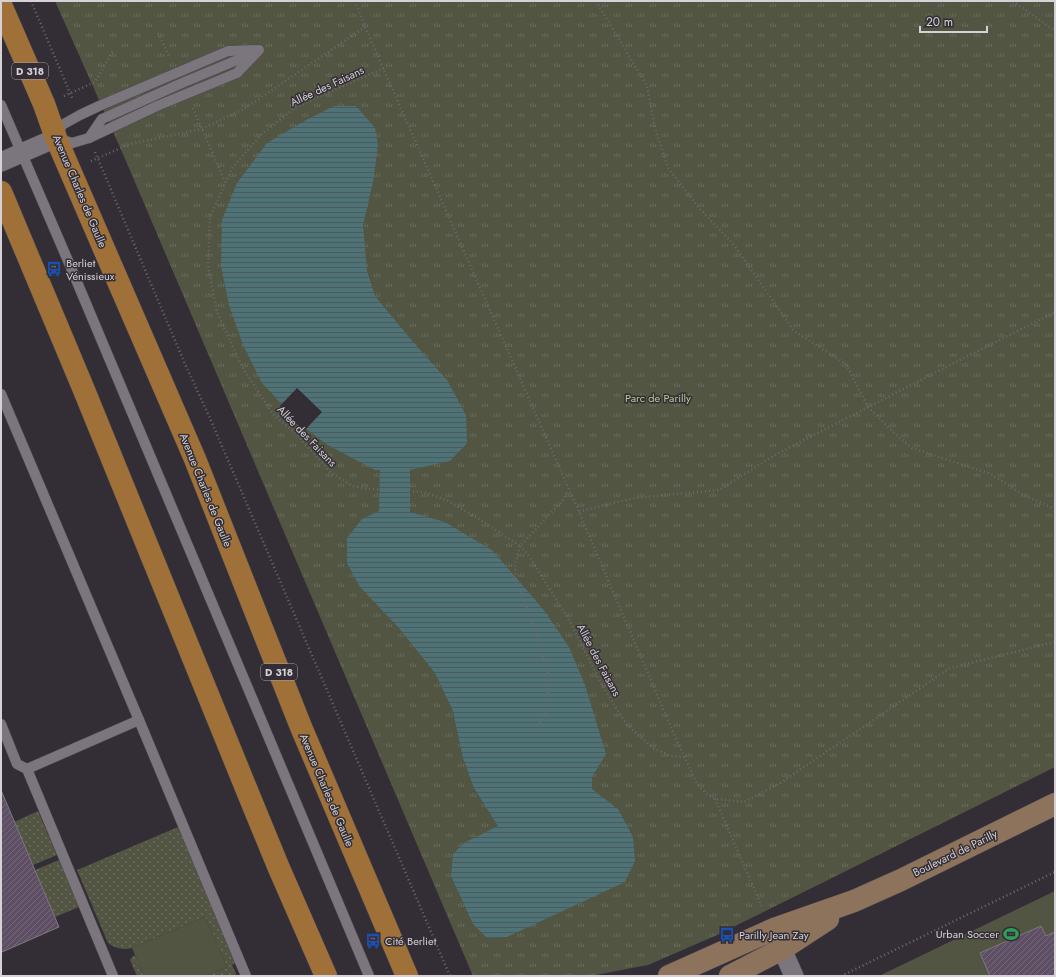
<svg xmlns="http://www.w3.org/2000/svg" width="1056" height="977" font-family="Jost,sans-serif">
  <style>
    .grass { fill: url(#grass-dots) }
    .park { fill: url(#park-tufts) }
    .garden { fill: #515542 }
    .water { fill: url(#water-rules) }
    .pier { fill: #332e35 }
    .building { fill: url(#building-hatch); stroke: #7e7881 }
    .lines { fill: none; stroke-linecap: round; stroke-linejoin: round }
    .service-casing { stroke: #4f4b51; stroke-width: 11 }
    .minor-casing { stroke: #4f4b51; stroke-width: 20 }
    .secondary-casing { stroke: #4f4b51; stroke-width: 23 }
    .primary-casing { stroke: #4f4b51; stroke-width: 23 }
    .path { stroke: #6d686e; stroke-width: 2.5; stroke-dasharray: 1 3; stroke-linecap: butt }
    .service { stroke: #7b757e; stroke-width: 10 }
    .minor { stroke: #7b757e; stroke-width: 19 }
    .secondary { stroke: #8d735c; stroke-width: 22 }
    .primary { stroke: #9f7139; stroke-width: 22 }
    .labels { text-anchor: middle; stroke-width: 3; stroke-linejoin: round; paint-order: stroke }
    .shield { fill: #332e35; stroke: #a5a1a6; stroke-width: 1 }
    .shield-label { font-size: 10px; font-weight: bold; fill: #d6d2d7 }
    .street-label { font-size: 11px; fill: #d6d2d7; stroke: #332e35 }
    .poi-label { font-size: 11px; fill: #d6d2d7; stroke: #332e35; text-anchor: start }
    .park-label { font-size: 11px; fill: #bdc996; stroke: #332e35 }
  </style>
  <defs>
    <pattern id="grass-dots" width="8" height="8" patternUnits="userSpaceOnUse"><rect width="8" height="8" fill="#515542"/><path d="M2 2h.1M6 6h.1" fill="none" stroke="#696d5d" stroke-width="1.8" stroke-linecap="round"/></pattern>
    <pattern id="park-tufts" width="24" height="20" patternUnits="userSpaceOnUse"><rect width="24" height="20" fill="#515542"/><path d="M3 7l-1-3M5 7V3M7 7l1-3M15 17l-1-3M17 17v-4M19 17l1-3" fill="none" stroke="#696d5d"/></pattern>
    <pattern id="water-rules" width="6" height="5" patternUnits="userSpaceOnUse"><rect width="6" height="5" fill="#4f7276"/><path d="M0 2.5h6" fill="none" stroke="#485b5e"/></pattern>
    <pattern id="building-hatch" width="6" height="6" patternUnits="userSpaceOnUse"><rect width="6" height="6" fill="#5e4f65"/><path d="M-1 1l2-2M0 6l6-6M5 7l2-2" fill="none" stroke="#74677a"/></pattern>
  </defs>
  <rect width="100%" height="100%" fill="#332e35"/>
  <g class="grass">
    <polygon points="38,811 57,855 33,865 14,822"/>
    <path d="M178,827L236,963L232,965L237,976H207L227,967L205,917L132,948C123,950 116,949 108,943L77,870Z"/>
    <polygon points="59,860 79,907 55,917 35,870"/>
    <polygon points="135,955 144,976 137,976 130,960 132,957"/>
  </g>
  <polygon class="park" points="55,1 1055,1 1055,767 717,935 648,965 590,976 473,976 123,154"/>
  <g class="garden">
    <polygon points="1055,891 1055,976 879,976"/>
    <polygon points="205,917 227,967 207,976 144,976 132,948"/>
  </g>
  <polygon class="water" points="334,106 356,106 375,128 378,146 373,182 363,225 367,271 375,296 413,342 447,380 466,415 467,443 450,461 410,470 410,512 445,522 493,551 543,609 569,647 585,685 606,754 592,777 592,789 618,809 633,837 635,861 625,882 507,937 487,938 473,924 451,876 453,854 464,843 498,826 474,788 463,758 453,711 435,673 399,628 360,587 347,563 347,538 362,519 379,511 380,470 375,470 326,444 299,423 262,383 243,345 229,305 221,266 222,220 237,183 267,143 306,120"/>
  <polygon class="pier" points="297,388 322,412 305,430 297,424 280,406"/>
  <g class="building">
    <polygon points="54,263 58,274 54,275 50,265"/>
    <polygon points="1,790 59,927 2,952 1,950"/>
    <polygon points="1041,926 1046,936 1055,932 1055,976 990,976 980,953"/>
    <polygon points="372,934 377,944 372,946 367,936"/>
  </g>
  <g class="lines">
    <g class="service-casing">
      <g id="service">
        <polygon points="259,50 237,73 157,106 89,138 72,143 56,138 62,125 80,115 99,106 228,51"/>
        <polyline points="1,105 69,263 369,976"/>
        <polyline points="89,138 102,119 182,83 254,53"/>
        <polyline points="1,394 139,720 27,769 17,764 1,724"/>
        <polyline points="139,720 246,976"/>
        <polyline points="27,769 113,976"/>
      </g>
    </g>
    <g class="minor-casing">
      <g id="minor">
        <polyline points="1,162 56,138"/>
        <polyline points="782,949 794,976"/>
      </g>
    </g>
    <g class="secondary-casing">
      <g id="secondary">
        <polyline points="669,976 774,929 854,901 901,880 1055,804"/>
        <polyline points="730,976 782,949 828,919"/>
      </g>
    </g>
    <g class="primary-casing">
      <g id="primary">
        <polyline points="1,5 44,104 56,138 195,459 301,727 407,976"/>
        <polyline points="1,192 84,390 248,793 278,866 326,976"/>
      </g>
    </g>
    <g class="path">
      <polyline points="31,1 73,100"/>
      <polyline points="355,1 365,27 579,512 674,734 697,784 706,793 715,799 744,802 779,784 950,668 1055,642"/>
      <polyline points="596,1 647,86 655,128 668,168 699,208 734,245 794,331 846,364 868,407 893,432 912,448 991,474 1023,495 1055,509"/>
      <polyline points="1013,1 1055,31"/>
      <polyline points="158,33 170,58"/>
      <polyline points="384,68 296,107 262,134 232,168 210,217 208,266 217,312 242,367 273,414 299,437 331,473 353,486 368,489 424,492 446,500 476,517 520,546 563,500 568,490"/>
      <polyline points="64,96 95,82 113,51"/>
      <polyline points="193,108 225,182"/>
      <polyline points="95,152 185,364 209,416 450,976"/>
      <polyline points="91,161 130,144 202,129 244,109 365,27"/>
      <polyline points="579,512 593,508 635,498 719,490 775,455 950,365 1055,312"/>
      <polyline points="520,546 529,556 569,620 603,687 627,725 653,748 671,756 685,757"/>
      <polyline points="520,546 515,565 516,579 540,645 549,680 548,708 539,725"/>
      <polyline points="715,799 763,909"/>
      <polyline points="841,976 1055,872"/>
    </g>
    <use href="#service" class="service"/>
    <use href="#minor" class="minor"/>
    <use href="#secondary" class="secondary"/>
    <use href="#primary" class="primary"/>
  </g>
  <defs>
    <g id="bus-bare" transform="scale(1.2)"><path d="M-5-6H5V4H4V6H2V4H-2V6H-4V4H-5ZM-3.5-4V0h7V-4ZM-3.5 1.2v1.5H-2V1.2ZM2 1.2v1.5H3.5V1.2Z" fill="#1a4fb4" stroke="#332e35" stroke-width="2.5" paint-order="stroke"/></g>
    <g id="stadium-bare" transform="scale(1.2)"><path d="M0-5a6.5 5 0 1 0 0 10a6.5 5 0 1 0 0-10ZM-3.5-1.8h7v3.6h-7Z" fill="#2e9e5b" stroke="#332e35" stroke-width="2.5" paint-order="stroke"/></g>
  </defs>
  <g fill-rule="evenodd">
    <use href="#bus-bare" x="54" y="269"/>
    <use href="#stadium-bare" x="1011" y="934"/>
    <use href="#bus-bare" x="727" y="935"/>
    <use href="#bus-bare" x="373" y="941"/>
  </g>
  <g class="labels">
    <g class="shield">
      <rect x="12" y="63" width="36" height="16" rx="3"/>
      <rect x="261" y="664" width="36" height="16" rx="3"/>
    </g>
    <g class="shield-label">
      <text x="30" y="75">D 318</text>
      <text x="279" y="676">D 318</text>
    </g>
    <g class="street-label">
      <text transform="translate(327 86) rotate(-25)" y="4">Allée des Faisans</text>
      <text transform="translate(80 191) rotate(67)" y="4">Avenue Charles de Gaulle</text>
      <text transform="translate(307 436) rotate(46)" y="4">Allée des Faisans</text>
      <text transform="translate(206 490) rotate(68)" y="4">Avenue Charles de Gaulle</text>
      <text transform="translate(599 660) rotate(62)" y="4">Allée des Faisans</text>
      <text transform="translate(327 790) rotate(67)" y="4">Avenue Charles de Gaulle</text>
      <text transform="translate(955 853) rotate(-26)" y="4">Boulevard de Parilly</text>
    </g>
    <g class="poi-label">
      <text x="66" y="267">Berliet<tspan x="66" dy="13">Vénissieux</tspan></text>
      <text x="999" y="938" text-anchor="end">Urban Soccer</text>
      <text x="739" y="939">Parilly Jean Zay</text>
      <text x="385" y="945">Cité Berliet</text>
    </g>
    <g class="park-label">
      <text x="658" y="402">Parc de Parilly</text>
    </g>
  </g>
  <rect width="1056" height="977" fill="none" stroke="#d6d2d7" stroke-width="4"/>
  <path d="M920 26v6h67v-6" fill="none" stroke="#d6d2d7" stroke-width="2"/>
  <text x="926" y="26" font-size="12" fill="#d6d2d7" stroke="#332e35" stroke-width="3" paint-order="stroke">20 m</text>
</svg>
